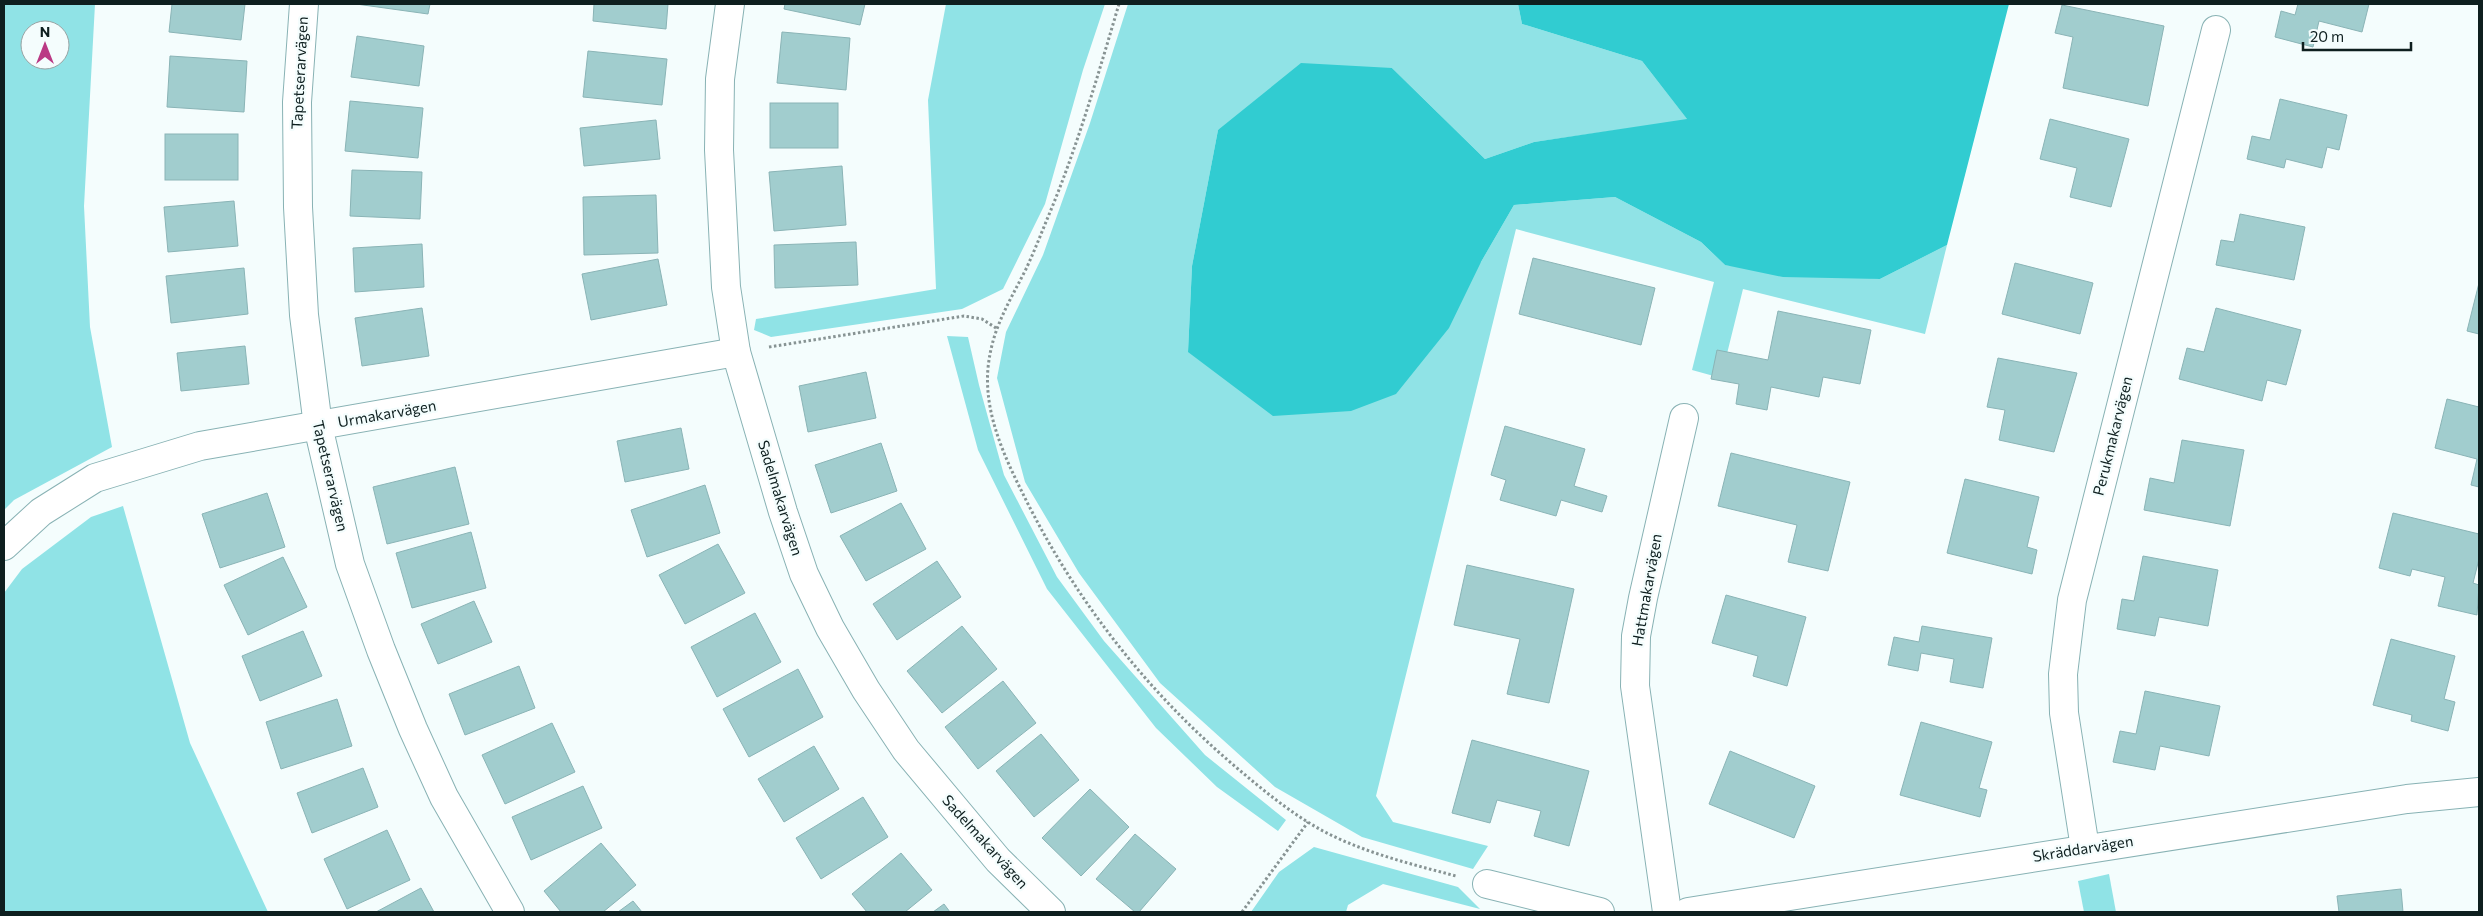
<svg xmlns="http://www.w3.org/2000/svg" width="2483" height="916" font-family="Commissioner,sans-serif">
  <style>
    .green { fill: #90e3e6; fill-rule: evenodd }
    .forest { fill: #31ccd1 }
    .building { fill: #a1cdce; stroke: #8ab4b6 }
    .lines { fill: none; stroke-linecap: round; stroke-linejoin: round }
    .minor-casing { stroke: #88b2b4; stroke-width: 30 }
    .path { stroke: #879393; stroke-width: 3; stroke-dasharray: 2.5 2.5; stroke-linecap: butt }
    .minor { stroke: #fff; stroke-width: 28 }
    .labels { text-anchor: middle; stroke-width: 4.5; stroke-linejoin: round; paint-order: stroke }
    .street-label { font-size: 15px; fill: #0e1f1f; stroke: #f4fdfd }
  </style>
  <rect width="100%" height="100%" fill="#f4fdfd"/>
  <g class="green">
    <path d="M4,4H95L84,206L90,327L112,447L14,500L4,510ZM30,30H60V60H30Z"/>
    <polygon points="946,4 1105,4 1083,70 1045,204 1003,289 962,309 771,337 754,330 756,319 936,289 928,100"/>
    <polygon points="1128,4 1518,4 1522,24 1642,61 1688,120 1534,142 1485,159 1392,68 1218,130 1192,266 1188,352 1481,262 1514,205 1615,197 1701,242 1725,265 1880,279 1947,245 1925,334 1743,289 1721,378 1692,370 1714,282 1516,229 1376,796 1393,822 1488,846 1473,869 1362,837 1275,787 1160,683 1079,573 1025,482 997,378 1006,332 1043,255 1090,123"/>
    <polygon points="947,336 968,337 979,385 1004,475 1057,577 1104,641 1205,755 1286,820 1278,831 1217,787 1156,728 1047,589 978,450"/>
    <polygon points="123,506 190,743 268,912 4,912 4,593 22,569 91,517"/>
    <polygon points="1314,847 1458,887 1480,909 1383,884 1348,905 1346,912 1251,912 1279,872"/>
    <polygon points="2109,874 2116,912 2084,912 2078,881"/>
  </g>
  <polygon class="forest" points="1518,4 2009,4 1947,245 1880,279 1783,277 1725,265 1701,242 1615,197 1514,205 1481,262 1449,328 1396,394 1351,411 1273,416 1188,352 1192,266 1218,130 1301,63 1392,68 1485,159 1534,142 1687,119 1642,61 1522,24"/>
  <g class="building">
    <polygon points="172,4 245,4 241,40 169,32"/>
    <polygon points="356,4 430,4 428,14"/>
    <polygon points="594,4 668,4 666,29 593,21"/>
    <polygon points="785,4 865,4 860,25 784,9"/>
    <polygon points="2298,4 2369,4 2362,32 2319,21 2313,47 2275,37 2281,11 2295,15"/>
    <polygon points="2062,5 2164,26 2148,106 2063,88 2073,37 2055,33"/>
    <polygon points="782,32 850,38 846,90 777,83"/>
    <polygon points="357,36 424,46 419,86 351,77"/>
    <polygon points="588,51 667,59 662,105 583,97"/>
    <polygon points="170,56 247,61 244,112 167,107"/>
    <polygon points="2280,99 2347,115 2339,150 2327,147 2322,168 2286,159 2284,168 2247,159 2252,136 2270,140"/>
    <polygon points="350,101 423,108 418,158 345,151"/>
    <rect x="770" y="103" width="68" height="45"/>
    <polygon points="2050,119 2129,139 2111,207 2070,197 2077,168 2040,159"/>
    <polygon points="656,120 660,159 584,166 580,128"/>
    <rect x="165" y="134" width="73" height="46"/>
    <polygon points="842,166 846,225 774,231 769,172"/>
    <polygon points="352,170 422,172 420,219 350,216"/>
    <polygon points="656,195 658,253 584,255 583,197"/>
    <polygon points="234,201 238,246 168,252 164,207"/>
    <polygon points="2240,214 2305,227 2294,280 2216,265 2221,240 2234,242"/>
    <polygon points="856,242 858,285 775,288 774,245"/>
    <polygon points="422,244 424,287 355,292 353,248"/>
    <polygon points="1533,258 1655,288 1641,345 1519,314"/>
    <polygon points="658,259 667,305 591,320 582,274"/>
    <polygon points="2015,263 2093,283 2080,334 2002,314"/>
    <polygon points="244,268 248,314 171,323 166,276"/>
    <polygon points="2479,283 2479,334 2467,331"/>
    <polygon points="422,308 429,356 362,366 355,318"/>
    <polygon points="2216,308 2301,330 2286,385 2267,380 2262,401 2179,379 2187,348 2204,352"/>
    <polygon points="1778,311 1871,330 1860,384 1823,377 1819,397 1771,387 1767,410 1736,404 1739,384 1711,379 1717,350 1768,360"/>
    <polygon points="245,346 249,384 181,391 177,353"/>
    <polygon points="1998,358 2077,373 2054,452 1999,440 2005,410 1987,407"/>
    <polygon points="866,372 876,418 808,432 799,386"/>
    <polygon points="2447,399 2479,407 2479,487 2471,485 2477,459 2435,448"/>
    <polygon points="1505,426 1585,449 1574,486 1607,496 1602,512 1561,500 1556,516 1500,500 1506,480 1491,475"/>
    <polygon points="681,428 689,469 625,482 617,441"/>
    <polygon points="2182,440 2244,450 2230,526 2144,510 2150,478 2174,483"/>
    <polygon points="881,443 897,491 831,513 815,465"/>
    <polygon points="1731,453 1850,482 1828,571 1788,562 1797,525 1718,506"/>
    <polygon points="455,467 469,524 387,544 373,487"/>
    <polygon points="1965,479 2039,497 2027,547 2037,550 2032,574 1947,553"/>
    <polygon points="705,485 720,533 647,557 631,510"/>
    <polygon points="267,493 285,547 220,568 202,514"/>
    <polygon points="901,503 926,549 866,581 840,536"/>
    <polygon points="2393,513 2479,534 2479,559 2473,583 2479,585 2477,615 2438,606 2445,577 2412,569 2410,576 2379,568"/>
    <polygon points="471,532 486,588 412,608 396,553"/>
    <polygon points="718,544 745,593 685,624 659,575"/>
    <polygon points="2143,556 2218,570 2208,626 2159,617 2155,636 2117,629 2122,599 2134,601"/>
    <polygon points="283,557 307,607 248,635 224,585"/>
    <polygon points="937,561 961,597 897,640 873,604"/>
    <polygon points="1467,565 1574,589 1549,703 1507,694 1520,639 1454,625"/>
    <polygon points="1726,595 1806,617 1787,686 1753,676 1758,656 1712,643"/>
    <polygon points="474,601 492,642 438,664 421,624"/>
    <polygon points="755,613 781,662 717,697 691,647"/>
    <polygon points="962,626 997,669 942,713 907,671"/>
    <polygon points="1922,626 1992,638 1983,688 1950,682 1954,659 1921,653 1918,671 1888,665 1894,637 1919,642"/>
    <polygon points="303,631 322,676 260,701 242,656"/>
    <polygon points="2391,639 2455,656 2444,699 2455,702 2448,731 2411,721 2412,715 2373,705"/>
    <polygon points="519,666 535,708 465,735 449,694"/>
    <polygon points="798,669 823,717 749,757 723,709"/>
    <polygon points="1003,681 1036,723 978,769 945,727"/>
    <polygon points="2145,691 2220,706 2209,756 2160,746 2155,770 2113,762 2120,731 2136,734"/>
    <polygon points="337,699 352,746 281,769 266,722"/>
    <polygon points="1921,722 1992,742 1979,788 1987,790 1980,817 1900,795"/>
    <polygon points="552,723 575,772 505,804 482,755"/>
    <polygon points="1041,734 1079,780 1034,817 996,771"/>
    <polygon points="1472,740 1589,771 1569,846 1534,836 1541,811 1497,800 1490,823 1452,813"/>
    <polygon points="814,746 839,789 784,822 758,779"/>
    <polygon points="1730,751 1815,786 1794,838 1709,804"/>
    <polygon points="363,768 378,807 312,833 297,793"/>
    <polygon points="583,786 602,828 531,860 512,817"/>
    <polygon points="1090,789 1129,827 1081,876 1042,838"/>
    <polygon points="863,797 888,837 821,879 796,838"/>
    <polygon points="387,830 410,880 347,909 324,859"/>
    <polygon points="1135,834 1176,869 1139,912 1135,912 1096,879"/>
    <polygon points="601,843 636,885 603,912 561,912 544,891"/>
    <polygon points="901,853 932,890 905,912 867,912 852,894"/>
    <polygon points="421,888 434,912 376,912"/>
    <polygon points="2401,889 2403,912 2339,912 2337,896"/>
    <polygon points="633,901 642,912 618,912"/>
    <polygon points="944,904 950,912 933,912"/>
  </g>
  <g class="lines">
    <g class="minor-casing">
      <g id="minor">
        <polyline points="304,4 297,102 298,207 304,315 318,426 350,564 381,650 413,729 444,797 510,912"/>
        <polyline points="730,4 720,79 719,150 726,287 736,352 783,512 804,574 830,628 866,690 906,750 998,860 1051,912"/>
        <polyline points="4,546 41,512 95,478 200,446 736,352"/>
        <polyline points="2085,848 2064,713 2063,674 2072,600 2216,30"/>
        <polyline points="1487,884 1600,912"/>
        <polyline points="1667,912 1635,686 1636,636 1643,598 1684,418"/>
        <polyline points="1688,912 2407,799 2479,792"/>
      </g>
    </g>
    <g class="path">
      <path d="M1119,4C1098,75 1077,148 1048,217C1041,234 1034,252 1026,269C1009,303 992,328 988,368C984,413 1004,456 1024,496C1076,601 1147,692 1237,768C1264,791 1292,814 1323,831C1365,853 1411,864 1456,876"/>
      <polyline points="769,347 964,316 982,319 996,328"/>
      <polyline points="1242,912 1308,822"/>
    </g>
    <use href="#minor" class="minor"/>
  </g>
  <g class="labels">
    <g class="street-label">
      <text transform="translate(300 73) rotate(-87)" y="5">Tapetserarvägen</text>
      <text transform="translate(387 414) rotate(-10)" y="5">Urmakarvägen</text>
      <text transform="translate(2113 436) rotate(-76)" y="5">Perukmakarvägen</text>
      <text transform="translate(330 476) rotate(77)" y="5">Tapetserarvägen</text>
      <text transform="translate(780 498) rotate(73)" y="5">Sadelmakarvägen</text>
      <text transform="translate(1647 590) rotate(-80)" y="5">Hattmakarvägen</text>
      <text transform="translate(985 842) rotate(48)" y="5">Sadelmakarvägen</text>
      <text transform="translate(2083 849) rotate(-9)" y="5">Skräddarvägen</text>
    </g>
  </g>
  <rect width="2483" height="916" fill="none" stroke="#0e1f1f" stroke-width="10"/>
  <g transform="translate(45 45)"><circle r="24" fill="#f4fdfd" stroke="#98a4a4"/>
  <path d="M0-4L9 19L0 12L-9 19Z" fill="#ba3984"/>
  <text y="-8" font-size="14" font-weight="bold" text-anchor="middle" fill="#0e1f1f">N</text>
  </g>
  <path d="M2303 42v8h108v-8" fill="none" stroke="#0e1f1f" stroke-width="2.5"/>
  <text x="2310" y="42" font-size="15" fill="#0e1f1f" stroke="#f4fdfd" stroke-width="4" paint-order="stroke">20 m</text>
</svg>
